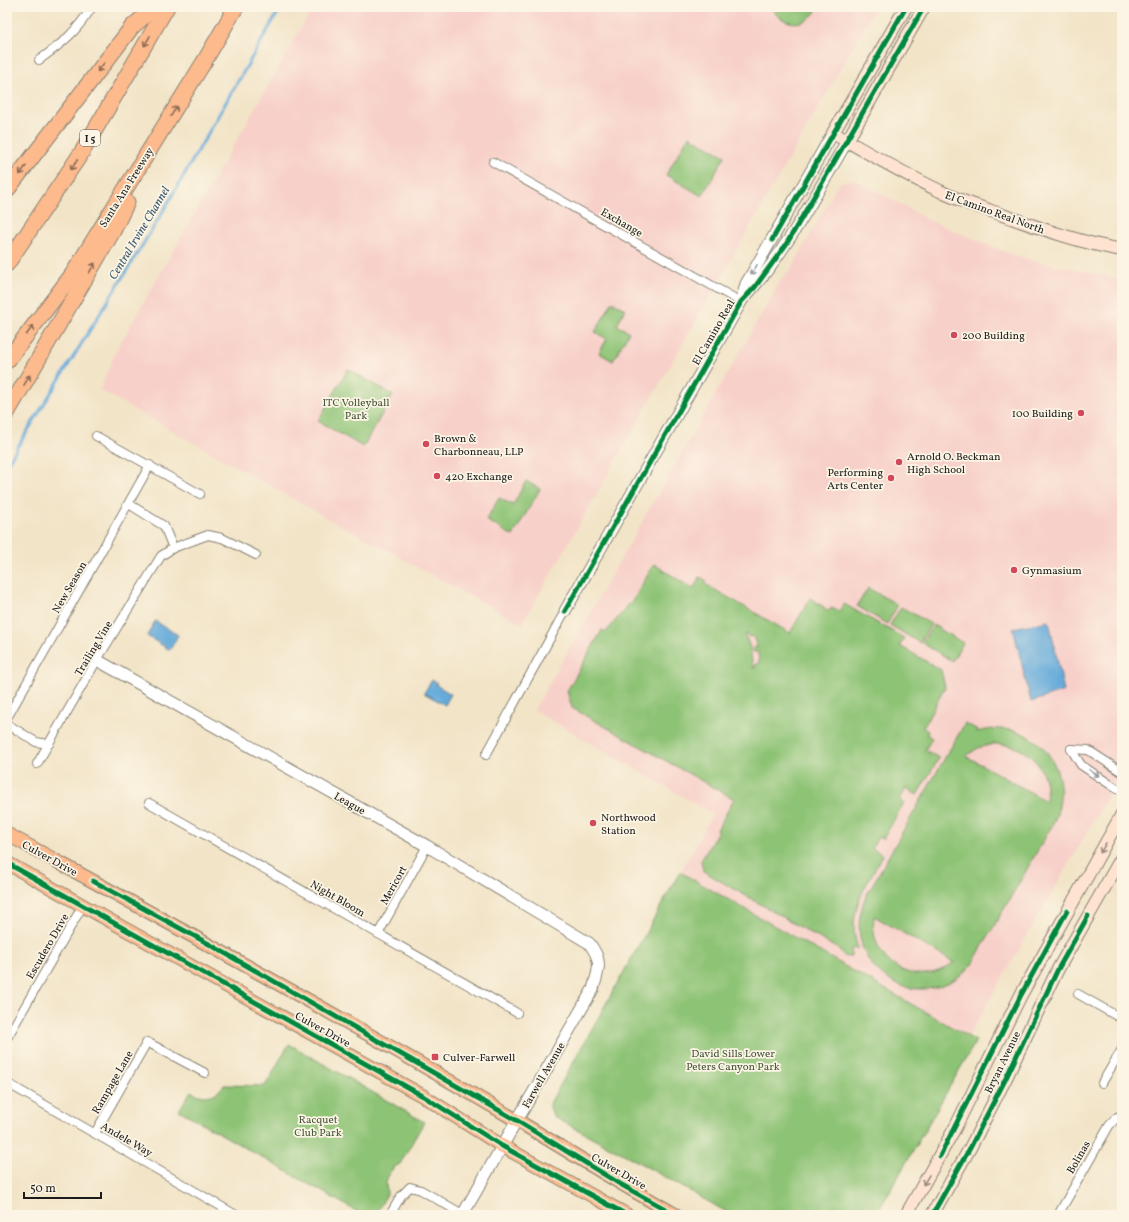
<svg xmlns="http://www.w3.org/2000/svg" width="1129" height="1222" font-family="Vollkorn,serif">
  <style>
    .built { fill: #f7d0c9 }
    .green { fill: #8dc375; stroke: #547048; fill-rule: evenodd }
    .water { fill: #65aada; stroke: #40637b }
    .lines { fill: none; stroke-linecap: round; stroke-linejoin: round }
    .stream { stroke: #65aada; stroke-width: 3 }
    .minor-casing { stroke: #878072; stroke-width: 10 }
    .tertiary-casing { stroke: #878072; stroke-width: 13 }
    .secondary-casing { stroke: #878072; stroke-width: 14 }
    .primary-casing { stroke: #878072; stroke-width: 15 }
    .motorway-casing { stroke: #878072; stroke-width: 17 }
    .minor { stroke: #fff; stroke-width: 8 }
    .tertiary { stroke: #fff; stroke-width: 11 }
    .secondary { stroke: #fee3d1; stroke-width: 12 }
    .primary { stroke: #fcba8d; stroke-width: 13 }
    .motorway { stroke: #fcba8d; stroke-width: 15 }
    .cycleway-casing { stroke: #fcf5e5; stroke-width: 8 }
    .cycleway { stroke: #00873e; stroke-width: 5 }
    .oneway { stroke: #8c6b54 }
    .oneway2 { stroke: #999 }
    .oneway3 { stroke: #988980 }
    .poi-dot { fill: #d1495b; stroke: #fcf5e5; stroke-width: 1.5 }
    .labels { text-anchor: middle; stroke-width: 3.5; stroke-linejoin: round; paint-order: stroke }
    .shield { fill: #fcf5e5; stroke: #5f5d58; stroke-width: 1 }
    .shield-label { font-size: 10px; font-weight: bold; fill: #1c1c1c }
    .street-label { font-size: 11px; fill: #1c1c1c; stroke: #fcf5e5 }
    .poi-label { font-size: 11px; fill: #1c1c1c; stroke: #fcf5e5; text-anchor: start }
    .park-label { font-size: 11px; fill: #44563b; stroke: #fcf5e5 }
    .water-label { font-size: 12px; font-style: italic; fill: #3d5c71; stroke: #fcf5e5 }
  </style>
  <rect width="100%" height="100%" fill="#fcf5e5"/>
  <filter id="ink" filterUnits="userSpaceOnUse"><feTurbulence type="fractalNoise" baseFrequency=".025" numOctaves="2"/><feDisplacementMap in="SourceGraphic" scale="8" xChannelSelector="R" yChannelSelector="G"/><feConvolveMatrix kernelMatrix="1 2 1 2 8 2 1 2 1" color-interpolation-filters="sRGB"/></filter>
  <filter id="wash" filterUnits="userSpaceOnUse"><feTurbulence type="fractalNoise" baseFrequency=".012" numOctaves="4" result="noise"/><feDisplacementMap in="SourceGraphic" scale="16" xChannelSelector="R" yChannelSelector="G"/><feGaussianBlur stdDeviation="0.9" result="paint"/><feColorMatrix in="noise" values="0 0 0 0 0 0 0 0 0 0 0 0 0 0 0 0 0 1.4 0 .05"/><feComposite in="paint" operator="in"/></filter>
  <g filter="url(#wash)">
    <rect width="100%" height="100%" fill="#f2e4c7"/>
    <g class="built">
      <polygon points="313,7 876,7 522,624 302,504 100,390 116,351"/>
      <polygon points="854,179 930,221 1015,256 1122,280 1122,772 968,1037 680,872 713,814 534,710 783,277 792,268 839,183"/>
    </g>
    <g class="green">
      <path d="M771,7H818C808,29 782,27 771,7Z"/>
      <polygon points="689,136 725,156 702,196 666,175"/>
      <polygon points="612,302 625,309 617,325 629,332 613,361 599,353 607,339 595,332"/>
      <polygon points="348,369 393,395 363,447 318,421"/>
      <polygon points="526,481 540,489 513,536 486,520 499,498 513,505"/>
      <path d="M654,564L693,589L700,577L707,581L705,584L790,633L810,598L824,607V608L829,611L831,608L839,611L844,604L904,638L900,646L941,670L945,687L923,728L928,731L927,735L932,738L925,750L939,758L917,795L906,788L900,800L904,803L883,839L878,837L872,848L883,855C867,884 845,913 858,948L851,949V957C844,958 842,954 838,949L703,871L701,861L718,831L717,830L734,799L572,708L567,691L602,630L606,632L635,597ZM747,634L749,637L753,636L757,647L753,648L754,652H758L759,664H755V668H753L750,647L745,635Z"/>
      <polygon points="868,588 898,605 887,624 857,606"/>
      <polygon points="901,607 931,624 920,643 890,625"/>
      <polygon points="933,625 963,643 952,661 922,643"/>
      <path d="M965,723L978,730L977,732C1036,715 1078,771 1053,824L971,966C917,1023 833,965 867,894ZM993,744C1027,743 1050,767 1046,801L966,756L978,748ZM874,916L953,962H954C916,992 868,963 874,916Z"/>
      <polygon points="680,872 976,1041 876,1215 732,1215 631,1158 554,1117 549,1105"/>
      <path d="M289,1044L424,1122L400,1164L394,1167L388,1175L386,1183L387,1194L375,1215H363L179,1110L191,1091C203,1099 216,1097 224,1085L265,1086Z"/>
    </g>
    <g class="water">
      <polygon points="155,621 178,635 170,650 147,636"/>
      <polygon points="1049,621 1064,691 1031,702 1013,628"/>
      <polygon points="432,680 437,683 436,685 451,694 445,705 424,693"/>
    </g>
    <g class="lines">
      <polyline class="stream" points="7,464 158,220 281,7"/>
    </g>
  </g>
  <g filter="url(#ink)">
    <g class="lines">
      <g class="minor-casing">
        <g id="minor">
          <path d="M39,60C63,43 76,32 92,7"/>
          <polyline points="493,162 741,302"/>
          <polyline points="96,436 200,494"/>
          <polyline points="129,504 164,526 173,548"/>
          <polyline points="7,718 150,465"/>
          <polyline points="7,724 36,742 49,744"/>
          <polyline points="1071,749 1081,765 1117,789 1122,789"/>
          <polyline points="1071,749 1088,750 1122,772"/>
          <polyline points="486,755 565,611"/>
          <polyline points="37,764 97,660 161,556 173,548 208,535 222,538 256,555"/>
          <polyline points="149,803 517,1013"/>
          <polyline points="378,934 427,846"/>
          <polyline points="1078,994 1122,1019"/>
          <polyline points="7,1038 83,905"/>
          <polyline points="7,1083 236,1215"/>
          <polyline points="1102,1083 1122,1049"/>
          <polyline points="95,1133 147,1042 205,1073"/>
          <polyline points="390,1215 401,1196 410,1187 421,1190 464,1215"/>
          <polyline points="1058,1215 1109,1126 1116,1118 1122,1114"/>
        </g>
      </g>
      <g class="tertiary-casing">
        <g id="tertiary">
          <path d="M742,300C784,256 816,194 847,141"/>
          <polyline points="565,611 741,302 746,284 833,133"/>
          <path d="M97,660L427,846L589,943C603,961 599,969 593,989L463,1214"/>
        </g>
      </g>
      <g class="secondary-casing">
        <g id="secondary">
          <path d="M906,7L833,133C868,153 904,174 940,191C957,200 974,205 991,211C1034,226 1077,242 1122,250"/>
          <polyline points="847,141 924,7"/>
          <polyline points="906,1215 955,1128 1021,995 1122,814"/>
          <polyline points="932,1215 970,1148 1006,1078 1058,969 1122,857"/>
        </g>
      </g>
      <g class="primary-casing">
        <g id="primary">
          <path d="M7,834C178,928 349,1021 516,1120C570,1152 622,1185 676,1215"/>
          <polyline points="7,863 423,1096 502,1146 627,1215"/>
        </g>
      </g>
      <g class="motorway-casing">
        <g id="motorway">
          <polyline points="7,190 132,27 155,7"/>
          <polyline points="7,264 82,152 167,7"/>
          <polyline points="7,361 72,275 204,62 236,7"/>
          <polyline points="7,413 113,231 127,202"/>
        </g>
      </g>
      <use href="#minor" class="minor"/>
      <use href="#tertiary" class="tertiary"/>
      <use href="#secondary" class="secondary"/>
      <use href="#primary" class="primary"/>
      <use href="#motorway" class="motorway"/>
      <g class="cycleway-casing">
        <g id="cycleway">
          <polyline points="772,240 906,7"/>
          <polyline points="565,611 741,302 755,287 787,243 924,7"/>
          <polyline points="7,863 423,1096 502,1146 627,1215"/>
          <polyline points="93,881 209,944 516,1120 620,1184 676,1215"/>
          <polyline points="940,1156 1021,995 1067,911"/>
          <polyline points="932,1215 970,1148 1006,1078 1058,969 1088,916"/>
        </g>
      </g>
      <use href="#cycleway" class="cycleway"/>
    </g>
    <defs><path id="oneway-shaft" d="M-6 0H5M1.5-3L5.5 0L1.5 3" fill="none" stroke-width="1.6" stroke-linecap="round" stroke-linejoin="round"/></defs>
    <g class="oneway">
      <use href="#oneway-shaft" transform="translate(147 41) rotate(120)"/>
      <use href="#oneway-shaft" transform="translate(101 67) rotate(127)"/>
      <use href="#oneway-shaft" transform="translate(174 111) rotate(-58)"/>
      <use href="#oneway-shaft" transform="translate(74 165) rotate(124)"/>
      <use href="#oneway-shaft" transform="translate(23 170) rotate(127)"/>
      <use href="#oneway-shaft" transform="translate(92 268) rotate(-60)"/>
      <use href="#oneway-shaft" transform="translate(30 330) rotate(-53)"/>
      <use href="#oneway-shaft" transform="translate(27 380) rotate(-60)"/>
    </g>
    <g class="oneway2">
      <use href="#oneway-shaft" transform="translate(754 270) rotate(120)"/>
      <use href="#oneway-shaft" transform="translate(1094 773) rotate(34)"/>
    </g>
    <g class="oneway3">
      <use href="#oneway-shaft" transform="translate(1103 848) rotate(120)"/>
      <use href="#oneway-shaft" transform="translate(926 1180) rotate(120)"/>
    </g>
  </g>
  <g class="poi-dot">
    <circle cx="954" cy="335" r="4"/>
    <circle cx="1081" cy="413" r="4"/>
    <circle cx="426" cy="444" r="4"/>
    <circle cx="899" cy="462" r="4"/>
    <circle cx="437" cy="476" r="4"/>
    <circle cx="891" cy="478" r="4"/>
    <circle cx="1014" cy="570" r="4"/>
    <circle cx="593" cy="823" r="4"/>
    <rect x="431" y="1053" width="8" height="8" rx="2"/>
  </g>
  <g class="labels">
    <rect class="shield" x="80" y="130" width="20" height="16" rx="3"/>
    <g class="shield-label">
      <text x="90" y="142">I 5</text>
    </g>
    <g class="street-label">
      <text transform="translate(126 187) rotate(-58)" y="4">Santa Ana Freeway</text>
      <text transform="translate(995 212) rotate(20)" y="4">El Camino Real North</text>
      <text transform="translate(622 222) rotate(30)" y="4">Exchange</text>
      <text transform="translate(713 332) rotate(-60)" y="4">El Camino Real</text>
      <text transform="translate(69 587) rotate(-60)" y="4">New Season</text>
      <text transform="translate(93 648) rotate(-59)" y="4">Trailing Vine</text>
      <text transform="translate(350 803) rotate(29)" y="4">League</text>
      <text transform="translate(50 858) rotate(29)" y="4">Culver Drive</text>
      <text transform="translate(393 885) rotate(-61)" y="4">Mericort</text>
      <text transform="translate(338 898) rotate(30)" y="4">Night Bloom</text>
      <text transform="translate(47 946) rotate(-60)" y="4">Escudero Drive</text>
      <text transform="translate(323 1029) rotate(29)" y="4">Culver Drive</text>
      <text transform="translate(1002 1062) rotate(-64)" y="4">Bryan Avenue</text>
      <text transform="translate(543 1075) rotate(-60)" y="4">Farwell Avenue</text>
      <text transform="translate(112 1082) rotate(-60)" y="4">Rampage Lane</text>
      <text transform="translate(127 1139) rotate(30)" y="4">Andele Way</text>
      <text transform="translate(1078 1157) rotate(-60)" y="4">Bolinas</text>
      <text transform="translate(619 1171) rotate(30)" y="4">Culver Drive</text>
    </g>
    <g class="poi-label">
      <text x="962" y="339">200 Building</text>
      <text x="1073" y="417" text-anchor="end">100 Building</text>
      <text x="434" y="442">Brown &amp;<tspan x="434" dy="13">Charbonneau, LLP</tspan></text>
      <text x="907" y="460">Arnold O. Beckman<tspan x="907" dy="13">High School</tspan></text>
      <text x="883" y="476" text-anchor="end">Performing<tspan x="883" dy="13">Arts Center</tspan></text>
      <text x="445" y="480">420 Exchange</text>
      <text x="1022" y="574">Gynmasium</text>
      <text x="601" y="821">Northwood<tspan x="601" dy="13">Station</tspan></text>
      <text x="443" y="1061">Culver-Farwell</text>
    </g>
    <g class="park-label">
      <text x="356" y="406">ITC Volleyball<tspan x="356" dy="13">Park</tspan></text>
      <text x="733" y="1057">David Sills Lower<tspan x="733" dy="13">Peters Canyon Park</tspan></text>
      <text x="318" y="1123">Racquet<tspan x="318" dy="13">Club Park</tspan></text>
    </g>
    <g class="water-label">
      <text transform="translate(139 233) rotate(-59)" y="4">Central Irvine Channel</text>
    </g>
  </g>
  <rect width="1129" height="1222" fill="none" stroke="#fcf5e5" stroke-width="24"/>
  <path d="M24 1192v6h77v-6" fill="none" stroke="#1c1c1c" stroke-width="2"/>
  <text x="30" y="1192" font-size="12" fill="#1c1c1c" stroke="#fcf5e5" stroke-width="3" paint-order="stroke">50 m</text>
</svg>
